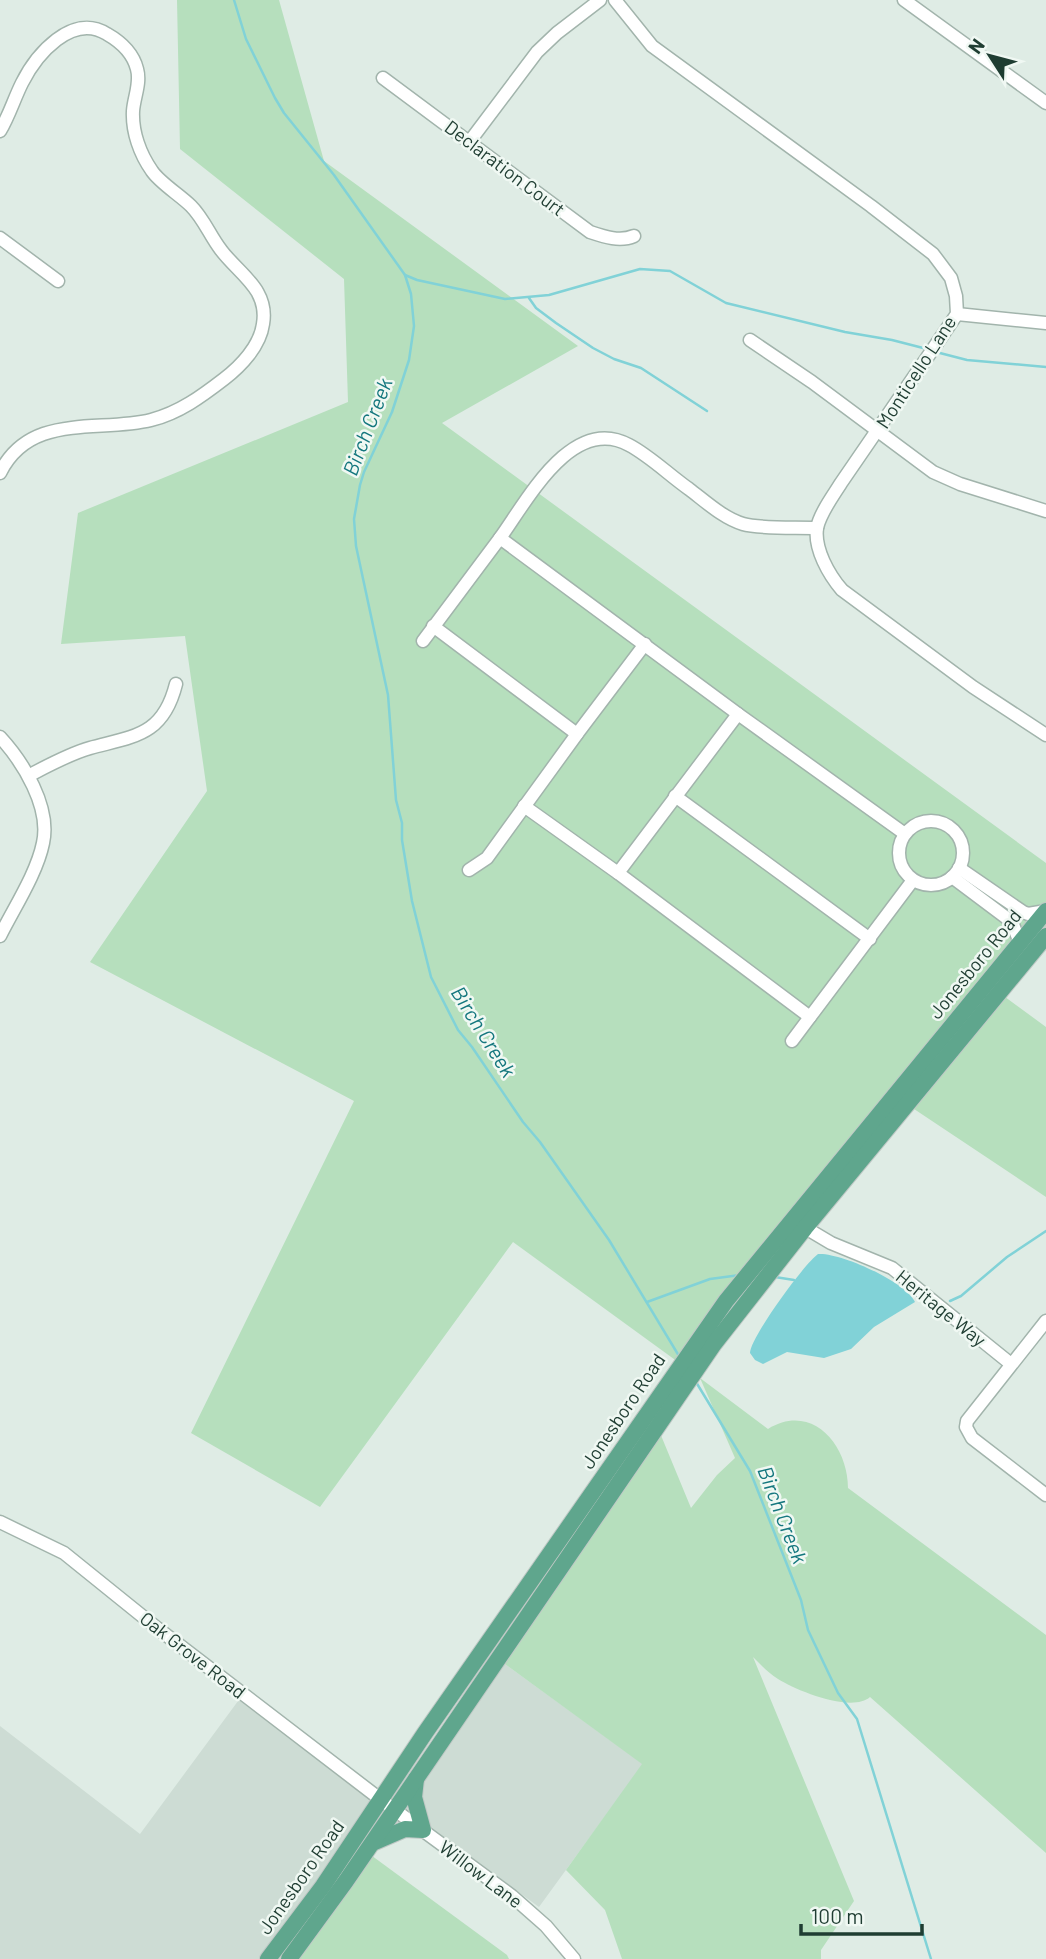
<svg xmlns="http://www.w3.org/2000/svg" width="1046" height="1959" font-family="Barlow,sans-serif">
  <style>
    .built { fill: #cddcd4 }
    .green { fill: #b6dfbd }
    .water { fill: #81d2d7 }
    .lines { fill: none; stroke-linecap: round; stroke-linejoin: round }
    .stream { stroke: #81d2d7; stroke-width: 2.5 }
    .minor-casing { stroke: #a2b4ac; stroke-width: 15 }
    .major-casing { stroke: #c0c9c6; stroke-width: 18 }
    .minor { stroke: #fff; stroke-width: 12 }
    .major { stroke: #5fa68d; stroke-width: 16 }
    .labels { text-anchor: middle; stroke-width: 5; stroke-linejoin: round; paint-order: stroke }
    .street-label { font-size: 19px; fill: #1f3d32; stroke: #f0f8f3 }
    .water-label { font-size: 21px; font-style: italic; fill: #14777e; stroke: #f0f8f3 }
  </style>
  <rect width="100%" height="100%" fill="#dfece5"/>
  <polygon class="built" points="498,1659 643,1764 539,1907 397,1804 290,1959 0,1959 0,1726 140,1834 241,1697 398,1804"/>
  <g class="green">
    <path d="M177,0H279L324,161L578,346L442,423L1046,863V928L997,991L1046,1027V1197L893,1095L700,1378L768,1429C812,1402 848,1445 848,1488L1046,1635V1853L870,1697C852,1713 797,1691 778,1679C768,1673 761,1665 753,1657L854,1901L821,1950V1959H622L605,1910L566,1870L642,1764L498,1659L660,1433L691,1508L717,1475L735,1458L700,1378L513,1242L320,1507L191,1433L354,1101L90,962L207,791L185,636L61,644L78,513L348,402L344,279L180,149Z"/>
    <polygon points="364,1850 507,1955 509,1959 290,1959"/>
  </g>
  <path class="water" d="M818,1254C840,1252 906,1282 915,1302L874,1327L851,1349L824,1358L787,1352L763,1364L755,1360L750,1353C750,1338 804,1264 818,1254Z"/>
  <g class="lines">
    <g class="stream">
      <polyline points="234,0 246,39 275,98 284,113 334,175 405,275 411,294 414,326 409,360 392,412 364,472 360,485 354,519 356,546 388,695 396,800 402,823 402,840 412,901 431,977 458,1030 472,1047 523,1122 540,1142 609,1240 679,1356"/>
      <polyline points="405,275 417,280 505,299 549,295 640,269 670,271 726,303 845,332 892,340 927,349"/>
      <polyline points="529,298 536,308 556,323 593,348 614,359 641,368 707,411"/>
      <polyline points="936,352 967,360 1046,367"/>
      <polyline points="775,1277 794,1280"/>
      <polyline points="950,1301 961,1296 1007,1257 1046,1231"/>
      <polyline points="647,1302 710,1279 740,1275"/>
      <polyline points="696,1382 750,1471 801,1600 808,1630 838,1693 857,1719 931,1959"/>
    </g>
    <g class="minor-casing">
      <g id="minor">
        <path d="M615,0L652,46L871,206L933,254L951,278L956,296L957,314L841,483C833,496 820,513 817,528C814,549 829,575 842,590L973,687L1046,735"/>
        <polyline points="904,0 1046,103"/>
        <path d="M383,78L590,232C605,237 620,242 634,236"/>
        <path d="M0,131C9,116 14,99 22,83C36,55 72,12 107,34C121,42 133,53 137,69C141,83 134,97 133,111C132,132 140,154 152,171C160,183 180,195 191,206C204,219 210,236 221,250C239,274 269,289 263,324C260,346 241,366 224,379C202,396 179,413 151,420C98,433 30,412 0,473"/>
        <polyline points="470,141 537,52 557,33 600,0"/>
        <polyline points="0,238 58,281"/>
        <polyline points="957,314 1046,323"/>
        <polyline points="750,340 812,382 933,472 960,484 1046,511"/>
        <path d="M500,538C527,501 572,414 629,445C650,456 669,475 689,489C705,501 723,518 743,524C760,529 797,527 817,528"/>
        <polyline points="433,626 577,734 645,644"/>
        <polyline points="423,641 500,538 738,714"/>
        <path d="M0,737C23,762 51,807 43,843C37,873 14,908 0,936"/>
        <path d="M30,775C49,765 69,754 90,748C134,736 163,736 176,684"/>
        <polyline points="675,796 870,939"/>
        <polyline points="524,806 618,873"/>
        <circle cx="931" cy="853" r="32"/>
        <polyline points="905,834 738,714 618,873 810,1017 913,880"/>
        <polyline points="959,868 1023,912 1028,914 1046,911"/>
        <polyline points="469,870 487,858 577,734"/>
        <polyline points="952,877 1012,922 1020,943"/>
        <polyline points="792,1041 810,1017"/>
        <polyline points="799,1224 831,1243 892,1268 1011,1364"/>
        <polyline points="1046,1321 967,1421 966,1427 972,1438 1046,1495"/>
        <polyline points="0,1522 64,1553 157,1628 380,1799 512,1896 546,1926 574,1959"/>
      </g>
    </g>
    <g class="major-casing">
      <g id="major">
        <polyline points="375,1842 405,1829 423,1830 414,1797 416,1779"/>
        <polyline points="268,1959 323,1886 425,1733 726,1301 1046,911"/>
        <polyline points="289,1959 346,1881 714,1344 805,1228 1046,936"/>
      </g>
    </g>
    <use href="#minor" class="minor"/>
    <use href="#major" class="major"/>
  </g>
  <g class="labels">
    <g class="street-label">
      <text transform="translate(505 168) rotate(37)" y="7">Declaration Court</text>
      <text transform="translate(916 372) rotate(-57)" y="7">Monticello Lane</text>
      <text transform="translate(975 964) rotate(-51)" y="7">Jonesboro Road</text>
      <text transform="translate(941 1308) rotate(39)" y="7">Heritage Way</text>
      <text transform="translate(623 1411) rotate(-56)" y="7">Jonesboro Road</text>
      <text transform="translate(193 1655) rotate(38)" y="7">Oak Grove Road</text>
      <text transform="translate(481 1874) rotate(37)" y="7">Willow Lane</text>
      <text transform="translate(301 1877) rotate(-55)" y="7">Jonesboro Road</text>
    </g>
    <g class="water-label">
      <text transform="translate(368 427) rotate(-69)" y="7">Birch Creek</text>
      <text transform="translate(483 1032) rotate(58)" y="7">Birch Creek</text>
      <text transform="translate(782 1515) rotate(69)" y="7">Birch Creek</text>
    </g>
  </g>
  <g transform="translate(990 56) rotate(306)" stroke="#f0f8f3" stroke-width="5" paint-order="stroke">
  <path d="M0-5L12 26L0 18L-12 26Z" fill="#1f3d32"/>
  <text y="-10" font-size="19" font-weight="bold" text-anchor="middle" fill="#1f3d32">N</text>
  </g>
  <path d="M801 1924v10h121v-10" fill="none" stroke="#1f3d32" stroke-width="3.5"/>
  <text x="811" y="1924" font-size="21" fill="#1f3d32" stroke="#f0f8f3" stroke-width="5" paint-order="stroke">100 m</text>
</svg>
